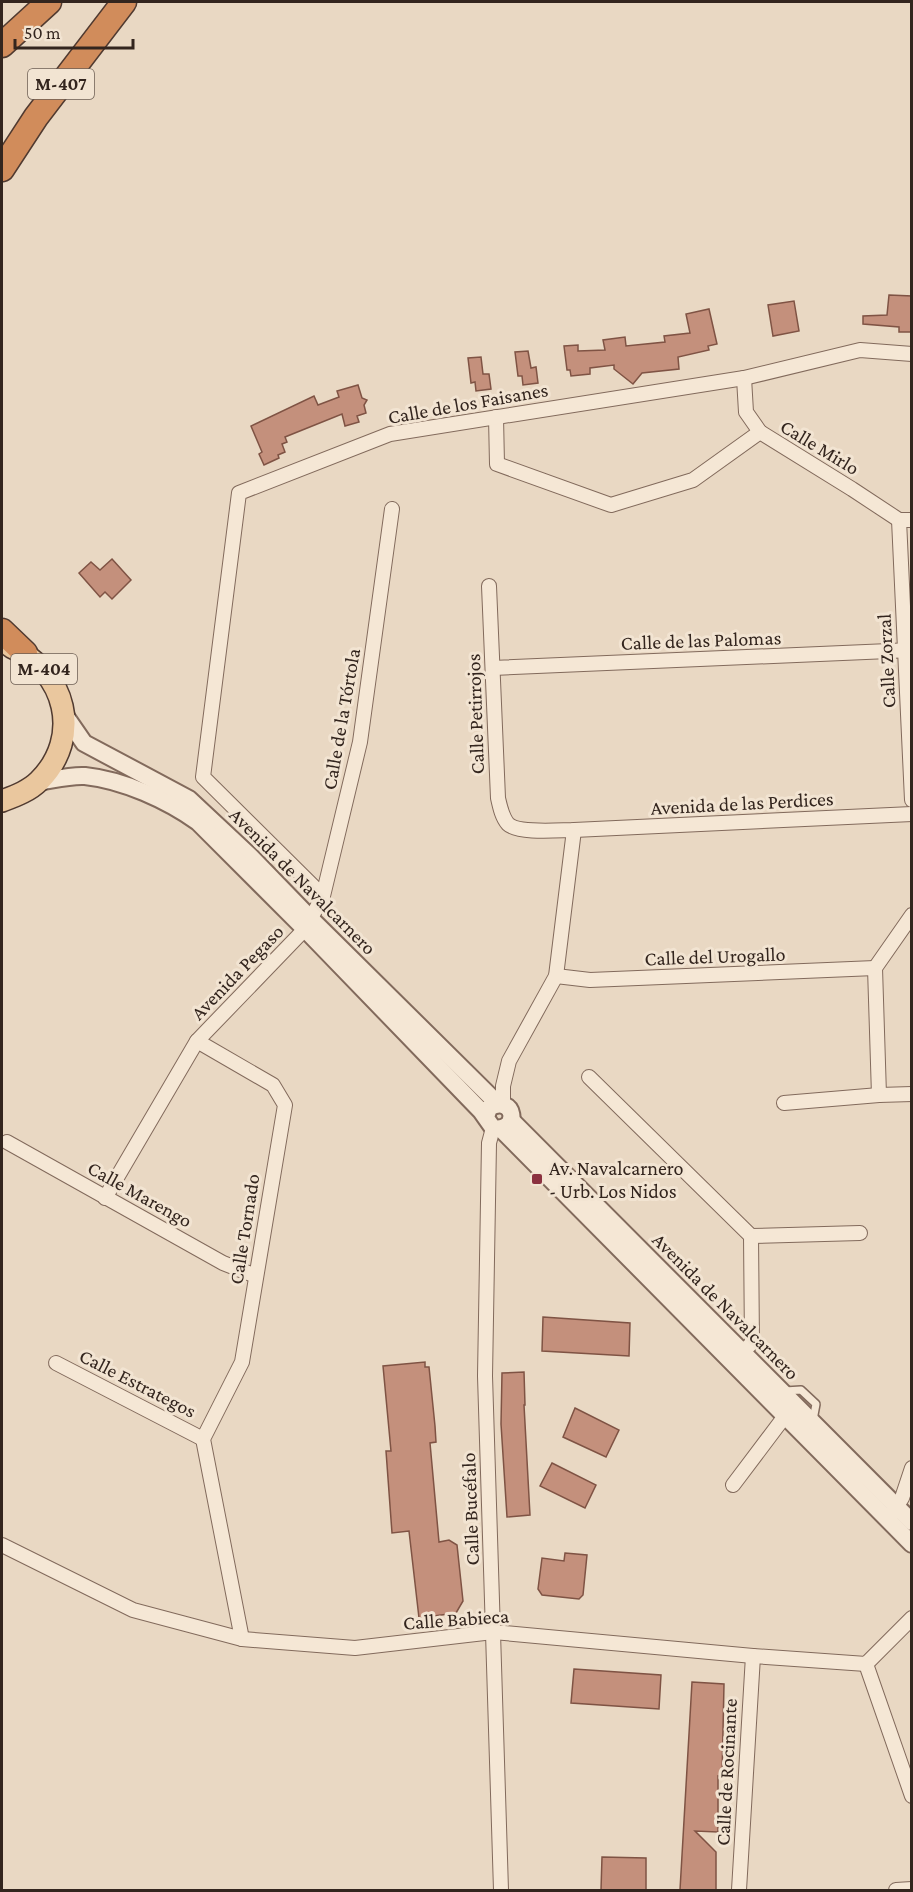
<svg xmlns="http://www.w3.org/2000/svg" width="913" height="1892" font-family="'Crimson Pro',serif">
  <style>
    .building { fill: #c4907c; stroke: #7f5344; stroke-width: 1.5 }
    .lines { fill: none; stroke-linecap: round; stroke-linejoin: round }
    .service-casing { stroke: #826a5c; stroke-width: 10 }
    .minor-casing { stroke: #826a5c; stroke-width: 16 }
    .tertiary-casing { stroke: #826a5c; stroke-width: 20 }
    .primary-casing { stroke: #503a30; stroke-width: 24 }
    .motorway-casing { stroke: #503a30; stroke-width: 27 }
    .service { stroke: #f5e7d5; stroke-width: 7 }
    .minor { stroke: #f5e7d5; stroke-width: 14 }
    .tertiary { stroke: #f5e7d5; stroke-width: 16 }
    .primary { stroke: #eac79e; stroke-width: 21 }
    .motorway { stroke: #d18c5b; stroke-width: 24 }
    .poi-dot { fill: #8b313f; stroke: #f2e4d2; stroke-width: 2 }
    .labels { text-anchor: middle; stroke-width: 6; stroke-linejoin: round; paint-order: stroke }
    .shield { fill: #f2e4d2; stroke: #6c5e54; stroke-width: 1.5 }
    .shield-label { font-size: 18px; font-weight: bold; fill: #33251e }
    .street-label { font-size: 20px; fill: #33251e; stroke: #f2e4d2 }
    .poi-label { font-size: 20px; fill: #33251e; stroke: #f2e4d2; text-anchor: start }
  </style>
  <rect width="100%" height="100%" fill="#e9d8c3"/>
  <g class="building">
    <polygon points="889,295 912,296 912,332 899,332 899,327 863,324 863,316 887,315"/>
    <polygon points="794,301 799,331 773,336 768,305"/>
    <polygon points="709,309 717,344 708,346 709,350 678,357 679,369 642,373 633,384 614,369 614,365 590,368 590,374 571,376 570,370 567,370 564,346 578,345 578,351 605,350 603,340 625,337 626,346 665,342 664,336 690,333 686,314"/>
    <polygon points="528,351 531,368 536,367 538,383 523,385 522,376 518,376 515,352"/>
    <polygon points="481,357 483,374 489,374 491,389 476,391 475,382 471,383 468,358"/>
    <polygon points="358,385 362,398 367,400 364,405 366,413 357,416 359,422 345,426 342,414 285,437 287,442 282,444 285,452 278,455 279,458 264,465 259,454 262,452 251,426 314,396 318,405 339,397 337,391"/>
    <polygon points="112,559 131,580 112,599 105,592 100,597 79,573 91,562 100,570"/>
    <polygon points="543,1317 630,1323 629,1356 542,1351"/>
    <polygon points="425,1362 425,1367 429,1367 435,1426 436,1442 430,1443 439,1542 449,1540 457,1545 463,1601 456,1613 419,1618 409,1531 392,1533 386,1451 391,1451 383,1366"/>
    <polygon points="524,1372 525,1405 524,1405 530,1515 507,1517 501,1424 502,1373"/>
    <polygon points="575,1408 619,1430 606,1457 563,1437"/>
    <polygon points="552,1463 596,1485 585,1508 540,1486"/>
    <polygon points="565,1553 587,1555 583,1595 579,1599 542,1595 538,1589 542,1558 564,1561"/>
    <polygon points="574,1669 661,1675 659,1709 571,1703"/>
    <polygon points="692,1682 724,1684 722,1777 718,1776 718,1832 695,1831 716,1852 716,1890 680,1890"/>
    <polygon points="602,1857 646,1858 646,1890 601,1890"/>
  </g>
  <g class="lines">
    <g class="service-casing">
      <polyline id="service" points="785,1391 801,1390 816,1404 813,1420"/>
    </g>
    <g class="minor-casing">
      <g id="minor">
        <polyline points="744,378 746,412 760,432 852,489 899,520 912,520"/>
        <polyline points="496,417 497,464 611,505 693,480 760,432"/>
        <polyline points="899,520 912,800"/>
        <path d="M489,586L498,798C500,807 502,817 508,824C518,834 560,830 574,830L912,814"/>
        <polyline points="493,668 912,650"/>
        <polyline points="323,896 203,777 239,493 390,434 744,378 860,350 912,354"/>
        <polyline points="556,976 590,980 875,968"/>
        <polyline points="197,1041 305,929 323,896 360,742 392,509"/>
        <polyline points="589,1077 751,1236 752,1343 735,1359"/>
        <polyline points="879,1095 875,968 912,915"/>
        <polyline points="784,1103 879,1095 912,1094"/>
        <polyline points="503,1104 503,1086 509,1061 556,976 574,830"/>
        <polyline points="493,1128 489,1143 485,1376 501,1890"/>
        <polyline points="7,1142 223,1263 256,1276"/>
        <polyline points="105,1198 197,1041 273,1085 285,1105 242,1362 203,1439 242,1639"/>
        <polyline points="751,1236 860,1233"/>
        <polyline points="56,1363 203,1439"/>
        <polyline points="733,1485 785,1416"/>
        <polyline points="891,1515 902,1498 912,1468"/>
        <polyline points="2,1545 133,1610 242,1639 355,1648 493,1632 753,1656 866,1664 912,1618"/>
        <polyline points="866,1664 912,1796"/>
        <polyline points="739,1890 753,1656"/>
        <polyline points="896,1890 912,1889"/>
      </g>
    </g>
    <g class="tertiary-casing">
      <g id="tertiary">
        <polyline points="64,714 84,743 189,799 250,856 311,919 497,1103"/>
        <path d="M38,782C52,780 70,775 85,776C123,780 167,800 198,822L305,929L481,1111L493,1128C521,1133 515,1093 489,1108L486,1117"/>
        <polyline points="511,1120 912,1522"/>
        <polyline points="501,1129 912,1544"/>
      </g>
    </g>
    <g class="primary-casing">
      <path id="primary" d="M2,801C15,796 29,791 39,781C83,737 66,671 11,647"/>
    </g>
    <g class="motorway-casing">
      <g id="motorway">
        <polyline points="2,45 49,2"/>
        <polyline points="2,169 36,117 124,2"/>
        <polyline points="2,631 25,653"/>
      </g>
    </g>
    <use href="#service" class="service"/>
    <use href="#minor" class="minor"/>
    <use href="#tertiary" class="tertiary"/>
    <use href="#primary" class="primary"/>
    <use href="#motorway" class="motorway"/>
  </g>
  <rect class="poi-dot" x="531" y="1173" width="12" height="12" rx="3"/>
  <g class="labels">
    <g class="shield">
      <rect x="28" y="69" width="66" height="30" rx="4.5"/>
      <rect x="11" y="654" width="66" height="30" rx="4.5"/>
    </g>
    <g class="shield-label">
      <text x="61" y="90">M-407</text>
      <text x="44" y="675">M-404</text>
    </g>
    <g class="street-label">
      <text transform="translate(468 403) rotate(-10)" y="7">Calle de los Faisanes</text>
      <text transform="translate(820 447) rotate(31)" y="7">Calle Mirlo</text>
      <text transform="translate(701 640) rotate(-2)" y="7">Calle de las Palomas</text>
      <text transform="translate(886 661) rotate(-93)" y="7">Calle Zorzal</text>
      <text transform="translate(475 714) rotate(-92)" y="7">Calle Petirrojos</text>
      <text transform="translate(341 719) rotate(-80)" y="7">Calle de la Tórtola</text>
      <text transform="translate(742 803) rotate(-3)" y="7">Avenida de las Perdices</text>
      <text transform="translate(303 881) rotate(45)" y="7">Avenida de Navalcarnero</text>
      <text transform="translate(715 956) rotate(-2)" y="7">Calle del Urogallo</text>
      <text transform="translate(237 972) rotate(-46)" y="7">Avenida Pegaso</text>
      <text transform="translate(140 1194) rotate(29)" y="7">Calle Marengo</text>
      <text transform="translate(244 1229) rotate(-81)" y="7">Calle Tornado</text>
      <text transform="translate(726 1306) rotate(45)" y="7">Avenida de Navalcarnero</text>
      <text transform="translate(138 1383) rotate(27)" y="7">Calle Estrategos</text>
      <text transform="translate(470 1509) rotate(-92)" y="7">Calle Bucéfalo</text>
      <text transform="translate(456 1619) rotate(-4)" y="7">Calle Babieca</text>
      <text transform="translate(726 1772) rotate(-87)" y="7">Calle de Rocinante</text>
    </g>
    <g class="poi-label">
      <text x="549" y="1175">Av. Navalcarnero<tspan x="549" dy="23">- Urb. Los Nidos</tspan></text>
    </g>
  </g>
  <rect width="913" height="1892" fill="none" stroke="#33251e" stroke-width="6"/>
  <path d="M15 39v9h118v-9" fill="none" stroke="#33251e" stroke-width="3"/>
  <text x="24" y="39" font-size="18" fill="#33251e" stroke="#f2e4d2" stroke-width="4.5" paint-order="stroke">50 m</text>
</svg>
